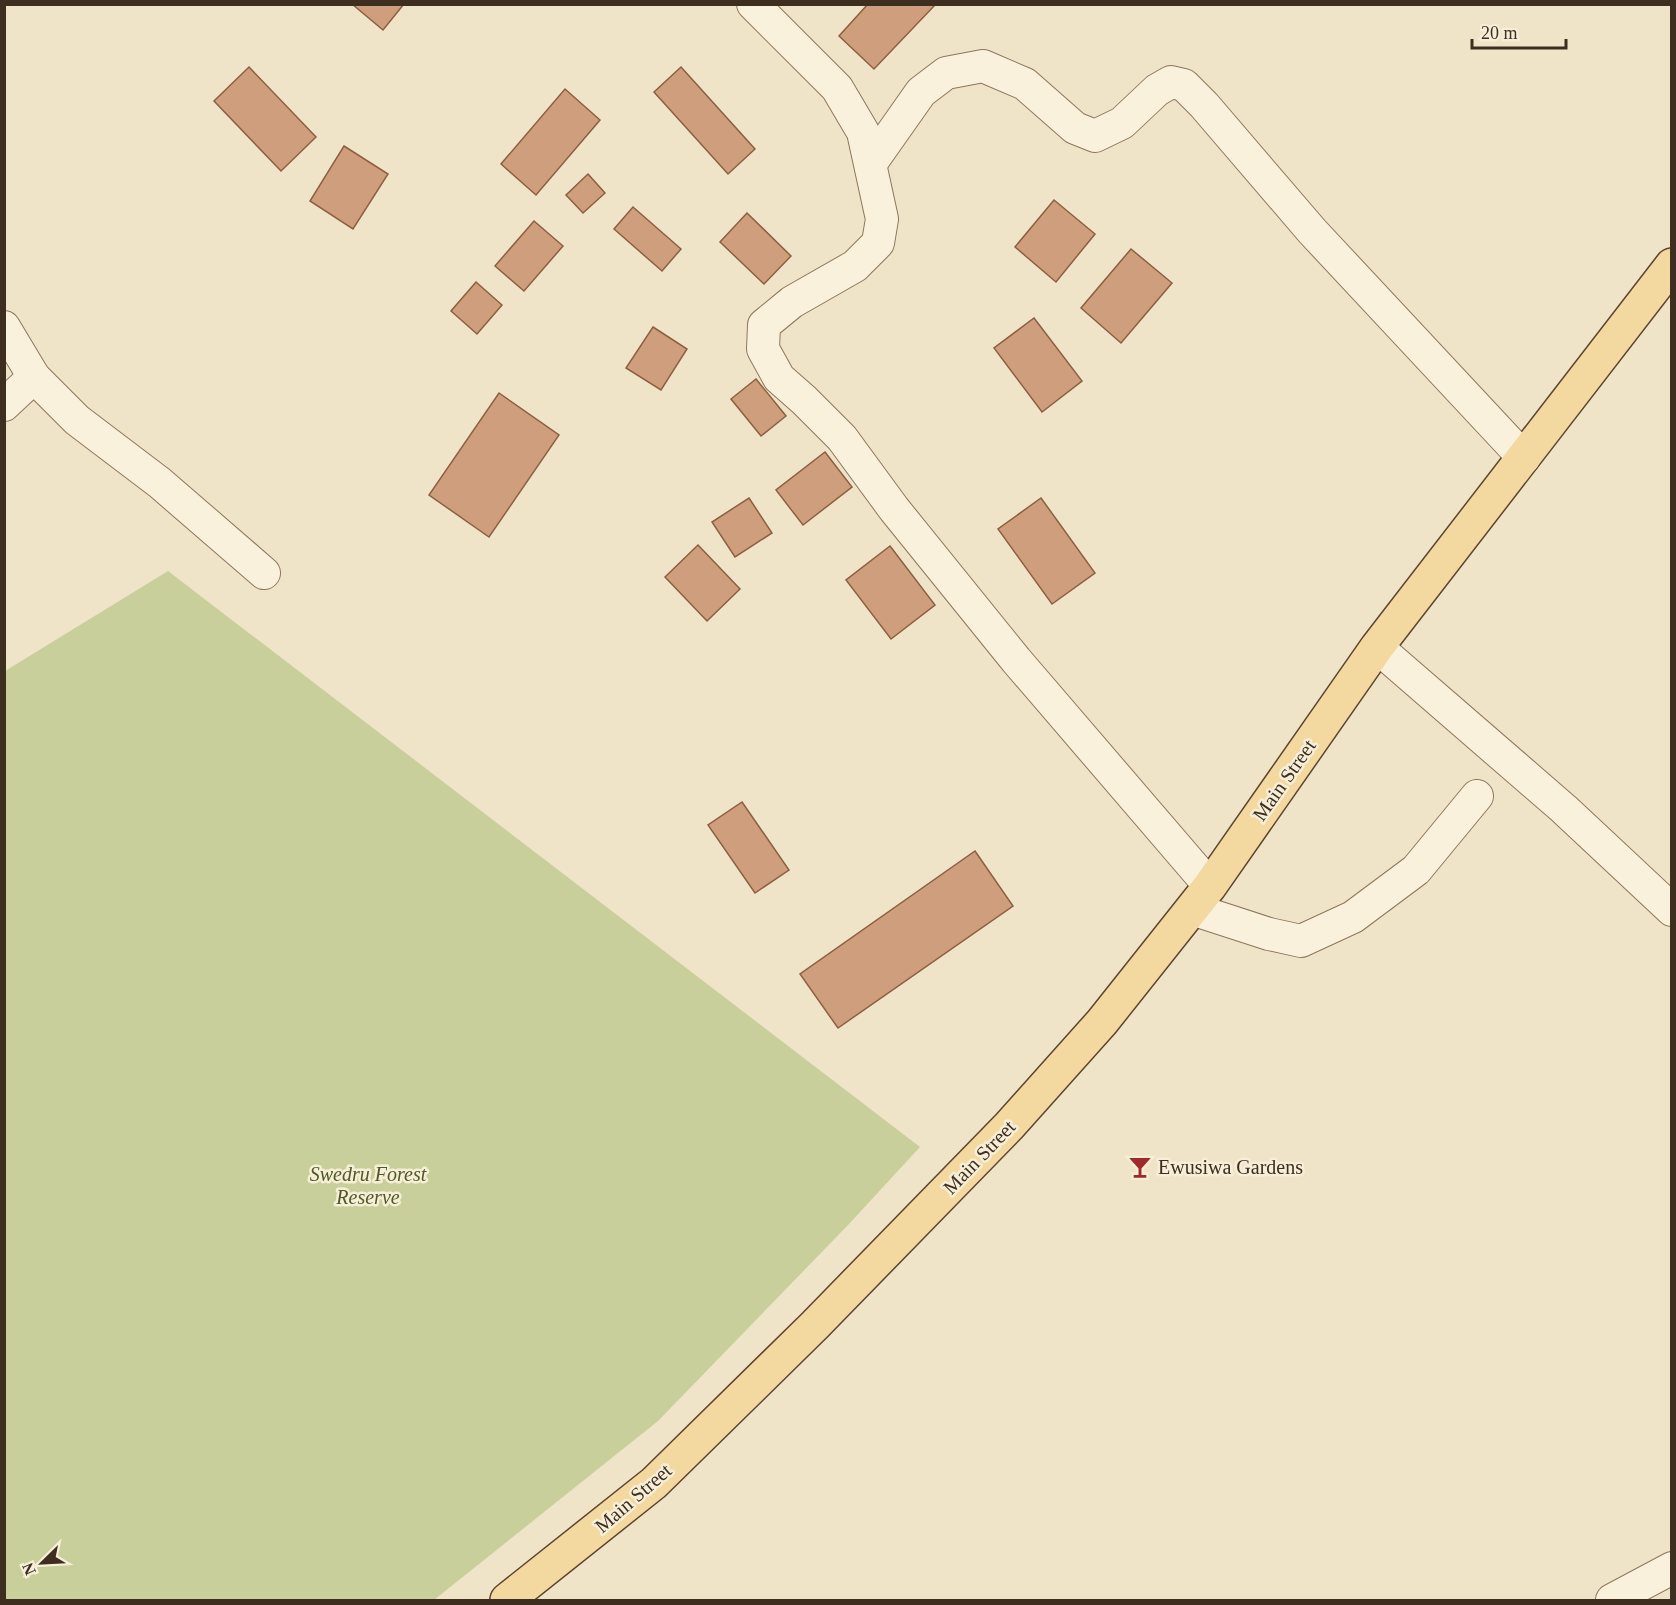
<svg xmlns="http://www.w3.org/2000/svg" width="1676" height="1605" font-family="'Times New Roman',serif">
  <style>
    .green { fill: #c9cf9b }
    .building { fill: #cf9f7d; stroke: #8d5f41; stroke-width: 1.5 }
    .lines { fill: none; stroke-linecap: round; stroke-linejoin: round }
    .minor-casing { stroke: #8d765c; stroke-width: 34 }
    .major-casing { stroke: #5b4430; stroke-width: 36 }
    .minor { stroke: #faf1dc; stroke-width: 32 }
    .major { stroke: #f3d9a0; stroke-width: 33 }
    .labels { text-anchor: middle; stroke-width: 5; stroke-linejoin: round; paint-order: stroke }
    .street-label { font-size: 20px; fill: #3d2e20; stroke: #f7eed8 }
    .poi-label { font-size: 20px; fill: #3d2e20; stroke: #f7eed8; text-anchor: start }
    .park-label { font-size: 20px; font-style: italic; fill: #4d5a26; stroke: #f7eed8 }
  </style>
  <rect width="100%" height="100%" fill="#f0e4c8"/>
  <polygon class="green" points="168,571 920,1147 849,1224 658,1421 434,1600 5,1600 5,671"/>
  <g class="building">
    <polygon points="352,4 404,4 383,30"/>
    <polygon points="868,4 935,4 935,5 874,69 839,36"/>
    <polygon points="249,67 316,137 281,171 214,101"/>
    <polygon points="681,67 755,149 728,174 654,92"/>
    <polygon points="565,89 600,120 536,195 501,164"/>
    <polygon points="344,146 388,174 353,229 310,201"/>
    <polygon points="588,174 605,193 583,213 566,195"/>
    <polygon points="1054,200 1095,234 1056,282 1015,247"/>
    <polygon points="633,207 681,249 662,271 614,229"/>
    <polygon points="747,213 791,256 764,284 720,242"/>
    <polygon points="534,221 563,246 524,291 495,266"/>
    <polygon points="1131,249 1172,283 1121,343 1081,308"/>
    <polygon points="476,282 502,305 477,334 451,311"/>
    <polygon points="1034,318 1082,381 1042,412 994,348"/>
    <polygon points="653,327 687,349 661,390 626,368"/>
    <polygon points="756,379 786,416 761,436 731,399"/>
    <polygon points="499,393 559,435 489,537 429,495"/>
    <polygon points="825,452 852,487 803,525 776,490"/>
    <polygon points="749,498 772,533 735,557 712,522"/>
    <polygon points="1041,498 1095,573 1052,604 998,529"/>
    <polygon points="698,545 740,589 707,621 665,577"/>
    <polygon points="890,546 935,605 891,639 846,580"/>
    <polygon points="742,802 789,870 755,893 708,825"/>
    <polygon points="975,851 1013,906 838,1028 800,974"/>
  </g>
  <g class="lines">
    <g class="minor-casing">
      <g id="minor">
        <polyline points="753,4 837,88 863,132 882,219 878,243 855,266 792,302 764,325 763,349 779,378 804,400 842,438 894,509 1016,660 1210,886"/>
        <polyline points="871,163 921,92 946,73 983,66 1025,84 1075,128 1095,136 1122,123 1157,90 1171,82 1184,85 1204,105 1312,231 1524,458"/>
        <polyline points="4,327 34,377 77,420 160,483 264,573"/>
        <polyline points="4,405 34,377"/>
        <polyline points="1377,647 1564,809 1672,910"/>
        <polyline points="1192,909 1269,934 1301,941 1353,917 1416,870 1477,796"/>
        <polyline points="1612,1600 1672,1568"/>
      </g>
    </g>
    <g class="major-casing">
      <polyline id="major" points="507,1600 654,1483 815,1325 1009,1126 1102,1022 1210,886 1377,647 1672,265"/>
    </g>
    <use href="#minor" class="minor"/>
    <use href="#major" class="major"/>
  </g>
  <defs>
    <g id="bar-bare" transform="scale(1.8)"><path d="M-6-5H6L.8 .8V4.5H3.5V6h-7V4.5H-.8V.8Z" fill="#9e2a2b" stroke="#f7eed8" stroke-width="2.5" paint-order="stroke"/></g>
  </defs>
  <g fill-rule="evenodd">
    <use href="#bar-bare" x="1140" y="1167"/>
  </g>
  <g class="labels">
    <g class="street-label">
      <text transform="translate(1284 780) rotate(-55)" y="7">Main Street</text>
      <text transform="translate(979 1157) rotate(-46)" y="7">Main Street</text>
      <text transform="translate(633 1498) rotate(-41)" y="7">Main Street</text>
    </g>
    <g class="poi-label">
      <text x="1158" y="1174">Ewusiwa Gardens</text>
    </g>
    <g class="park-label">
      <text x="368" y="1181">Swedru Forest<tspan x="368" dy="23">Reserve</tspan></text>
    </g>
  </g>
  <rect width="1676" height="1605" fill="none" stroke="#3d2e20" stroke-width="12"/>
  <g transform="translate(42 1563) rotate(246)" stroke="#f7eed8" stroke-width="4.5" paint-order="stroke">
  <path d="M0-4.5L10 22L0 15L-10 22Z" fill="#3d2e20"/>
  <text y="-9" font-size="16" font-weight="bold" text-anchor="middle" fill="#3d2e20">N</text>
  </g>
  <path d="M1472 39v9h94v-9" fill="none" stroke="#3d2e20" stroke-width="3"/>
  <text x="1481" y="39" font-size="18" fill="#3d2e20" stroke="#f7eed8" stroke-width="4.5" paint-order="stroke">20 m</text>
</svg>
